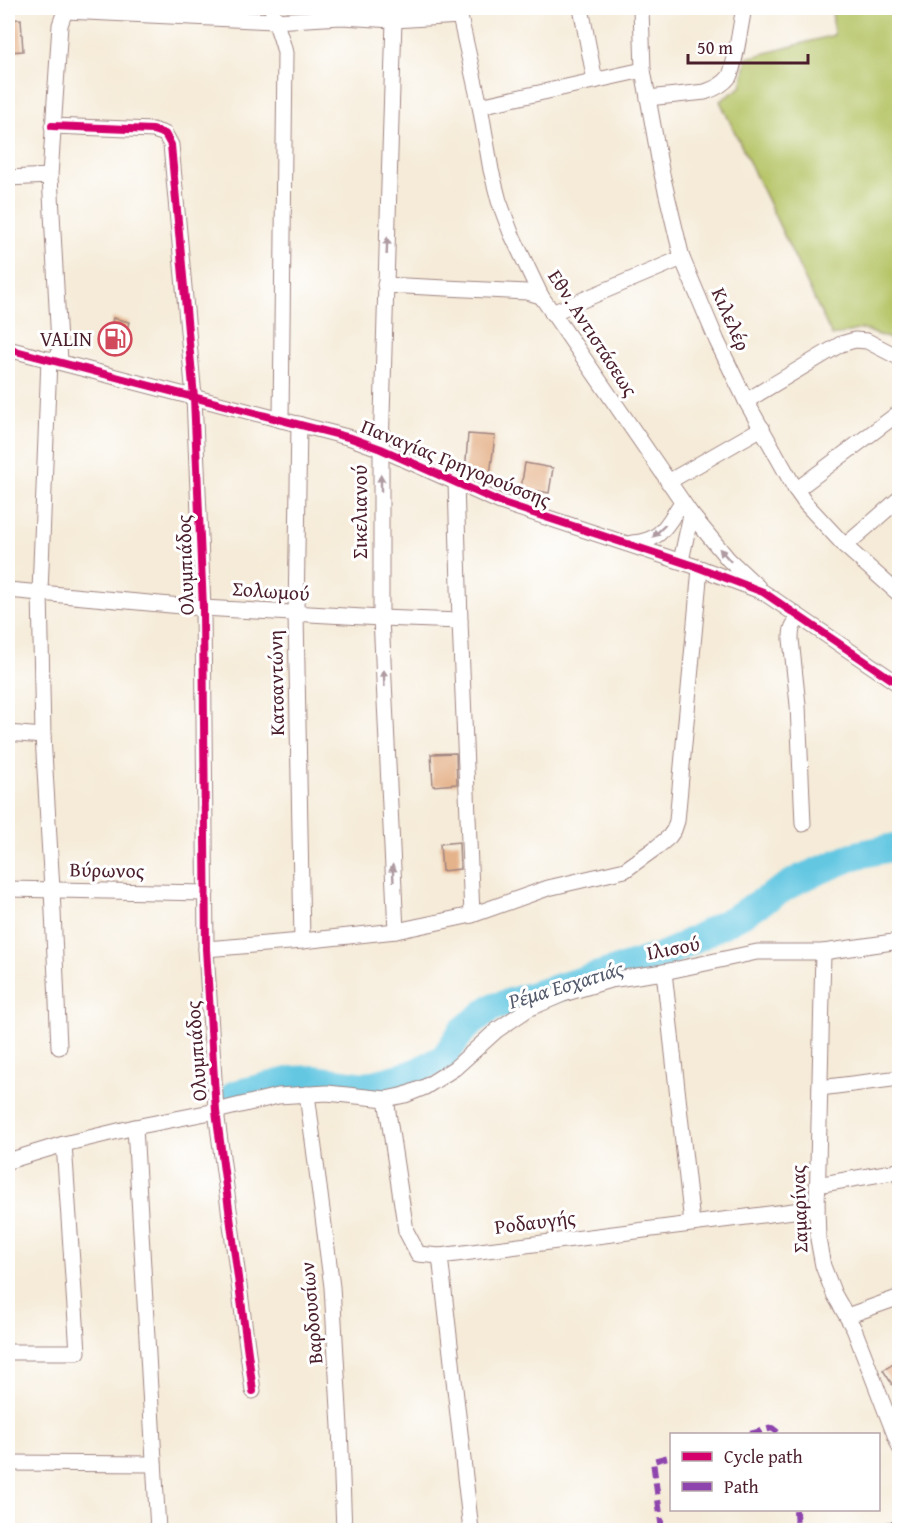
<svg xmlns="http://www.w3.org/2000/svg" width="907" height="1538" font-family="'Gentium Book Plus',serif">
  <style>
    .grass { fill: #b6c466; stroke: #807248; stroke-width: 1.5 }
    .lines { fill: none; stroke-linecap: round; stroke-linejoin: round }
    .river { stroke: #64c7e2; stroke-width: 28 }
    .building { fill: #e5b38b }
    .minor-casing { stroke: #a08582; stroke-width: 17 }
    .minor { stroke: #fff; stroke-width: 15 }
    .quiet { stroke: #8e44ad; stroke-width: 6; stroke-dasharray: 12 6; stroke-linecap: butt }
    .cycleway-casing { stroke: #fff; stroke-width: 11 }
    .cycleway { stroke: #d6006c; stroke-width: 8 }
    .oneway { fill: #ae9aa0 }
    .labels { text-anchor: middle; stroke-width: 6; stroke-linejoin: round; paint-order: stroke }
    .street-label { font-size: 20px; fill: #4a1f2b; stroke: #fff }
    .poi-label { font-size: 20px; fill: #4a1f2b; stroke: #fff; text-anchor: end }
    .water-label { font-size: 21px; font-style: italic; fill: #535a6b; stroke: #fff }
  </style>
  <rect width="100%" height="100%" fill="#fff"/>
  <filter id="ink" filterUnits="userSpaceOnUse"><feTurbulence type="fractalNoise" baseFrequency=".0167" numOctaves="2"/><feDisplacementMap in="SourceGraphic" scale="12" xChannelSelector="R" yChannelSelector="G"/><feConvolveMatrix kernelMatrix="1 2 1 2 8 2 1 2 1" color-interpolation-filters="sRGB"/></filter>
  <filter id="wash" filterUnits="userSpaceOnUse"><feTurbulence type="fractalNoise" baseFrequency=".008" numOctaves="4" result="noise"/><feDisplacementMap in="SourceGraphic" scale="24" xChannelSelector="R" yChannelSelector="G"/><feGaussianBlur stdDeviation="1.35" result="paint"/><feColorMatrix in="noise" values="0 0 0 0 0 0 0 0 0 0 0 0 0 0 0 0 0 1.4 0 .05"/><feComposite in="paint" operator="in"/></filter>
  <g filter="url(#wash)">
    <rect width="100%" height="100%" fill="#f5ebd8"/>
    <polygon class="grass" points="832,8 899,8 899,344 893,340 862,329 832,336 720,101 741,87 747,58 834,35"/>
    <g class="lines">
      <polyline class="river" points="235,1094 292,1080 315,1079 366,1086 412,1074 444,1058 462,1031 491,1008 665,955 740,915 799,879 857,855 900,846"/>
    </g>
    <g id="blocks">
      <g class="building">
        <polygon points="21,19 23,51 8,52 8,20"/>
        <polygon points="113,318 129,322 121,354 105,351"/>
        <polygon points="468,434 495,436 489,483 465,474"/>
        <polygon points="525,463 553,468 549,493 521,488"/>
        <polygon points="456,753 457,784 433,786 431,754"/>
        <polygon points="459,842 460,869 442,871 440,844"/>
        <polygon points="900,1360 900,1397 883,1370"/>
      </g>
    </g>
  </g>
  <g filter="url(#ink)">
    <use href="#blocks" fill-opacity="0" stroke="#a08582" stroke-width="1.5"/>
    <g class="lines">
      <g class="minor-casing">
        <g id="minor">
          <path d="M272,8C275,24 282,38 285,53L281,420"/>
          <polyline points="458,8 480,106 491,170 499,201 511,233 541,296 691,514 728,559 758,587"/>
          <polyline points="581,8 595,81"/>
          <polyline points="641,8 643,70 661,170 682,258 717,341 746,401 796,490 806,504 845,546 900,595"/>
          <polyline points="66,11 274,21 341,17 394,20 460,16"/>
          <polyline points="394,20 381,449 381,618 396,931"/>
          <path d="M648,98L705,92C714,89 723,85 729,77C735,68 741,21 744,8"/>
          <polyline points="480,106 643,70"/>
          <polyline points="52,126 153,130 165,134 171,145 194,397 203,608 206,949 216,1111 253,1391"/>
          <polyline points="8,178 50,176"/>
          <polyline points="385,285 527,292 541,296"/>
          <polyline points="552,313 682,258"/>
          <polyline points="8,349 351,438 381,449 500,502 700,568 763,592 900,685"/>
          <polyline points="49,359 40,592 43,736 52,889 59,1047"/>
          <polyline points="60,362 50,176 60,25 66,8"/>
          <polyline points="746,401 841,344 855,340 867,341 900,358"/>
          <polyline points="299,424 296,614 302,941"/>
          <polyline points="456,482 460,621 472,915"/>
          <polyline points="668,482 762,428"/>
          <polyline points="796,490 900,412"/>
          <path d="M632,543C662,541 667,524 682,502"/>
          <polyline points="845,546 900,498"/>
          <polyline points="681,561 691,514"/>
          <polyline points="8,590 203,608 381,618 460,621"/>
          <path d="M800,618C792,624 791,630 791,639L798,705L803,824"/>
          <polyline points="8,733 43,736"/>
          <polyline points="8,889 206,893"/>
          <polyline points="206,949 302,941 396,931 472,915 548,888 625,870 657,847 669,837 674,830 677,821 700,568"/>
          <polyline points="823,952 817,1208 818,1239 823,1266 834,1294 854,1329 900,1448"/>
          <polyline points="664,972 692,1223"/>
          <polyline points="820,1088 900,1078"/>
          <polyline points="307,1094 332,1287 340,1427 344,1530"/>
          <polyline points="386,1099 406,1231 418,1254 440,1256 817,1208"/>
          <polyline points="135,1127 158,1530"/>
          <polyline points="8,1161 64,1144 135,1127 216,1111 278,1096 327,1093 386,1099 405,1095 425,1087 455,1068 497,1030 528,1009 563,994 610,980 664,972 757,952 823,952 900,941"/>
          <polyline points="817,1185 898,1171 900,1178"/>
          <polyline points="440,1256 471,1530"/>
          <polyline points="847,1316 900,1297"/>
          <polyline points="8,1352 78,1352 64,1144"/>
          <polyline points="8,1463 154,1464"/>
          <polyline points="888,1530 900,1529"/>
        </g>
      </g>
      <use href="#minor" class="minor"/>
      <g class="quiet">
        <polyline points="750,1434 772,1428 780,1434"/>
        <polyline points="796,1510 797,1530"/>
        <polyline points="662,1530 653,1461 672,1456"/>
      </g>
      <g class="cycleway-casing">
        <g id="cycleway">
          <polyline points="52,126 153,130 165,134 171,145 194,397 203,608 206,949 216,1111 253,1391"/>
          <polyline points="8,349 351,438 381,449 500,502 700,568 763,592 900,685"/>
        </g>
      </g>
      <use href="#cycleway" class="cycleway"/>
    </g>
    <defs><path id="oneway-solid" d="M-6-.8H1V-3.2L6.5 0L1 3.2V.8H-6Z" transform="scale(1.5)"/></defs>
    <g class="oneway">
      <use href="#oneway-solid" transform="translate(387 246) rotate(-88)"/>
      <use href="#oneway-solid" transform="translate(381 483) rotate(-90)"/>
      <use href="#oneway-solid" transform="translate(659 531) rotate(136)"/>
      <use href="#oneway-solid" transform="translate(725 555) rotate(-132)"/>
      <use href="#oneway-solid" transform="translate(384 678) rotate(-93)"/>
      <use href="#oneway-solid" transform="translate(393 873) rotate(-93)"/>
    </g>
  </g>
  <defs>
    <g id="fuel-ring" transform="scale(1.725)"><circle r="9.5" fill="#fff" stroke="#d1495b" stroke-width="1.5"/><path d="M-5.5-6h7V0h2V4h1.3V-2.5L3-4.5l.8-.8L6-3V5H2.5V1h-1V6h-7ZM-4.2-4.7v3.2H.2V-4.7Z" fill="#d1495b"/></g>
  </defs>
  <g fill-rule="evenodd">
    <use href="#fuel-ring" x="115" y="339"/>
  </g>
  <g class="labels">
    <g class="street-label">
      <text transform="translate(731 319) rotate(66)" y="7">Κιλελέρ</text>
      <text transform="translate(593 333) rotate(57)" y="7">Εθν. Αντιστάσεως</text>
      <text transform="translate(456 463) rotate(22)" y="7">Παναγίας Γρηγορούσσης</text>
      <text transform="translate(360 512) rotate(-90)" y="7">Σικελιανού</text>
      <text transform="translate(185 565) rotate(-92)" y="7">Ολυμπιάδος</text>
      <text transform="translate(271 591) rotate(4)" y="7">Σολωμού</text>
      <text transform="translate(276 683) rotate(-91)" y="7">Κατσαντώνη</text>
      <text transform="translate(107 870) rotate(1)" y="7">Βύρωνος</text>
      <text transform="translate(673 948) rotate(-11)" y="7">Ιλισού</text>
      <text transform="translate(196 1051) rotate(-94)" y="7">Ολυμπιάδος</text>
      <text transform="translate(799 1209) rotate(-92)" y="7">Σαμαρίνας</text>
      <text transform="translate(535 1222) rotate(-7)" y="7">Ροδαυγής</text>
      <text transform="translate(311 1313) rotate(-95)" y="7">Βαρδουσίων</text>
    </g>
    <g class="poi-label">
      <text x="92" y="346">VALIN</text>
    </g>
    <g class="water-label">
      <text transform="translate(566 985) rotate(-17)" y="7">Ρέμα Εσχατιάς</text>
    </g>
  </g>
  <rect width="907" height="1538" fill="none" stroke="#fff" stroke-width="30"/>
  <rect x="670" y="1433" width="210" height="78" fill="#ffffff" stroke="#b7a5aa" stroke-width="1.5"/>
  <rect x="682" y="1452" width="30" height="9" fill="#d6006c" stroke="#b7a5aa" stroke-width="1.5"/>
  <text x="724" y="1463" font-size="18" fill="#4a1f2b">Cycle path</text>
  <rect x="682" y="1482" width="30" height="9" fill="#8e44ad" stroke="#b7a5aa" stroke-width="1.5"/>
  <text x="724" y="1493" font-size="18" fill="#4a1f2b">Path</text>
  <path d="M688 54v9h120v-9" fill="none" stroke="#4a1f2b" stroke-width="3"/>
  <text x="697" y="54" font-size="18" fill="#4a1f2b" stroke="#ffffff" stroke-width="4.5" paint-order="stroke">50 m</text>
</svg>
